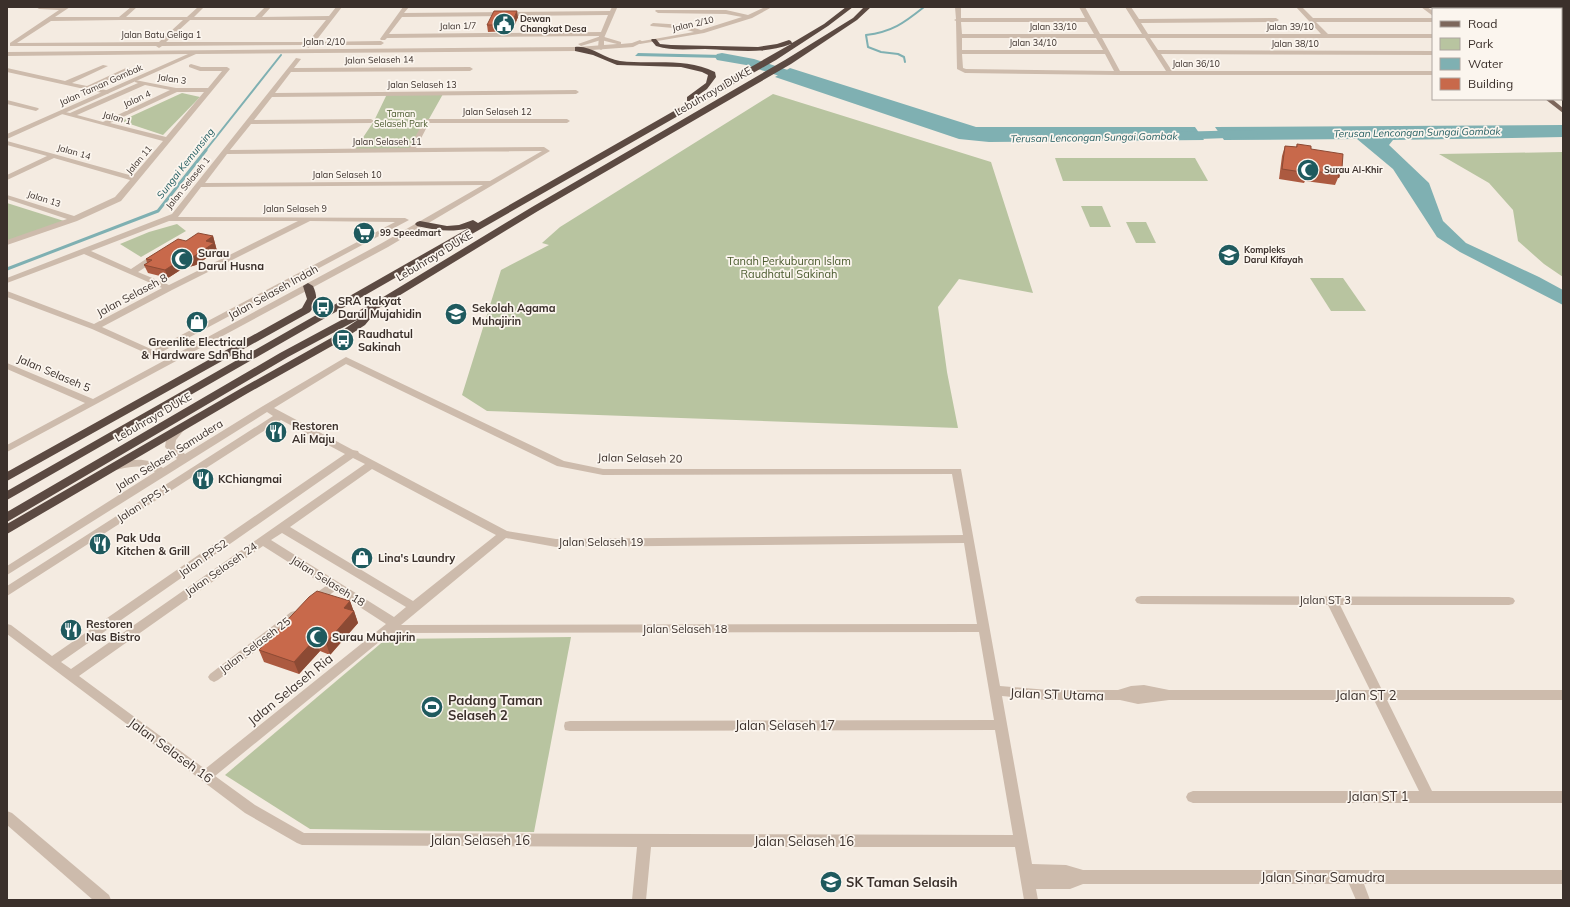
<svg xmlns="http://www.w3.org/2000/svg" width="1570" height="907" font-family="Mulish,sans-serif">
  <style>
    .green { fill: #b8c4a0 }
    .water { fill: #7fb0b2 }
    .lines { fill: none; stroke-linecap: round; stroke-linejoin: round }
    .stream-far1 { stroke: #7fb0b2; stroke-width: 2 }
    .stream { stroke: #7fb0b2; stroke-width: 3 }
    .river { fill: #7fb0b2; fill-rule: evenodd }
    .minor { fill: #cdbbac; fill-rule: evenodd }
    .tertiary { fill: #cdbbac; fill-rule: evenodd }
    .primary { fill: #7d675c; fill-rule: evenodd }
    .motorway { fill: #5c4a42; fill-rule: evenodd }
    .wall { fill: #ac5a40 }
    .shaded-wall { fill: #8c4a34 }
    .building { fill: #c8694b; stroke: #8c4a34 }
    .labels { text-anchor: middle; stroke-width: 3.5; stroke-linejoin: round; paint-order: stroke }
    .far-poi-label { font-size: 9px; font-weight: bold; fill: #3b302b; stroke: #fbf5ee; text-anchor: start }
    .far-street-label { font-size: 9px; fill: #3b302b; stroke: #fbf5ee }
    .far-park-label { font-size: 9px; fill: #4a5a2e; stroke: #fbf5ee }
    .far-water-label { font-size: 10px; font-style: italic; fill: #1f5a5e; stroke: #fbf5ee }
    .street-label { font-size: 11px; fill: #3b302b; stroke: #fbf5ee }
    .poi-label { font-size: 11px; font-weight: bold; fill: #3b302b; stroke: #fbf5ee; text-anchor: start }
    .park-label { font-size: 11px; fill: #4a5a2e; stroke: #fbf5ee }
    .near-street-label { font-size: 13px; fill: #3b302b; stroke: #fbf5ee }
    .near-poi-label { font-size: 13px; font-weight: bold; fill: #3b302b; stroke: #fbf5ee; text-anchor: start }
  </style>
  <rect width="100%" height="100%" fill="#f4ebe1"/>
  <g class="green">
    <polygon points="182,93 200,97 163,135 121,121"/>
    <polygon points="387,94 443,94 411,151 354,151 374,121"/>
    <polygon points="773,94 991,162 1033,293 959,279 938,307 947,372 958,428 487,411 462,395 501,270 549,245 542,243 560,227"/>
    <polygon points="1563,152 1563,277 1544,264 1518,241 1513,210 1489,183 1439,154"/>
    <polygon points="1055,158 1195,158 1208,181 1063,181"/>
    <polygon points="7,203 64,221 7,241"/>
    <polygon points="1081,206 1102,206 1111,227 1090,227"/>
    <polygon points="1126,222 1146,222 1156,243 1136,243"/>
    <polygon points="177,224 186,231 141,257 120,244 149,232"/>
    <polygon points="1310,278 1343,278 1366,311 1331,311"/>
    <polygon points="571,637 534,832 310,829 225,775 386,639"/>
  </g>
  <g class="water">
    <polygon points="638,53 723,55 755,61 749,64 722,58 635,56"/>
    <polygon points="790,68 976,127 1195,127 1204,140 989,142 959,139 775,77"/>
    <polygon points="1563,125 1563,137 1393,140 1389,145 1429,183 1443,221 1466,243 1539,277 1563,290 1563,305 1460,252 1437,237 1393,169 1357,139 1224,140 1215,127"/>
  </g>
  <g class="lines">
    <g class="stream-far1">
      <path d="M905,62L904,57L898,54L881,52L868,47L866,35C892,32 904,23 924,7"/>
      <polyline points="1561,77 1563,78"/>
      <polyline points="205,151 281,55"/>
    </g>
    <polyline class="stream" points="7,269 158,211 206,150"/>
    <g class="river">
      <polygon points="722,53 754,59 815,79 817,82 815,85 810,86 746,65 717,60 715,57 717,54"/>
      <polygon points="1251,130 1256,131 1258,134 1256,137 1171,140 1166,139 1164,136 1166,133 1171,132"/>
    </g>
    <g class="minor">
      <path d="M36,7H70L55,17H119L131,7H137L126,17H187L198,7H204L194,17H255L265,7H271L262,17L329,16L336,7H342L315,42L381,41L384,43L381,45H312L308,48L306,45L162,46L159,48L156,46H10V43L59,10L39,9ZM121,20H183L159,42L17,43L51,21ZM190,20H326L308,42H166Z"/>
      <path d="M403,7H409L404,13L610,11L612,7L617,8L604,38V48L601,50L598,48L599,36L387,38L385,40H381L380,39ZM608,15L601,32L389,34L402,17Z"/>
      <polygon points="765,7 772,7 752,18 704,33 640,44 637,42 694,32 684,29 651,26 650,25 653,23 684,25 701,30 742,17 726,14 658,13 655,11 656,10 726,10 748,15"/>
      <path d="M955,7H961V18H1085L1079,7H1085L1100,34H1142L1125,7H1131L1139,19L1276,18L1279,20L1276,22L1141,23L1148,34H1321L1296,7H1302L1313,18H1433V22H1316L1328,34H1433V38H1150L1158,50L1433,51V55L1161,54L1172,71H1433V75H1118L965,73L957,69L956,21L954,20L956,19ZM961,22H1087L1094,34H962ZM962,38H1096L1103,50H962ZM1102,38H1145L1166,71H1120ZM962,54H1105L1114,71L966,69L963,68Z"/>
      <polygon points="1421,7 1427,7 1433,11 1433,16"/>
      <polygon points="1507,7 1514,9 1504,9"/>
      <polygon points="1561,8 1563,8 1563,12 1559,9"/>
      <rect x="1561" y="45" width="2" height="4"/>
      <polygon points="1561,54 1563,55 1563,59 1561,58"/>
      <path d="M296,58L301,59L294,68L470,67L473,69L470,71L291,72L275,93L576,90L579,92L576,94L272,97L254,120L371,119L374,121L371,123L251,124L230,150L409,148L424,121L427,119H567L570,121L567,123H429L416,148L544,147L550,151L388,247L7,452V445L85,403L7,369V363L93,399L382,243L483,185L201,187L178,217L405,218L409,220L160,353L164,356L159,359L92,329L7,297V291L94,324L162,288L84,254L7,283V278L172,214ZM542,151L490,181L205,183L227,154ZM169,221H298L169,285L138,272L161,257V253H155L131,269L91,251ZM310,221L395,222L153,350L102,327L172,290Z"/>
      <path d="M191,64L201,67H227L230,69L121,201L77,221L7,245V240L67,219L7,199V195L74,216L115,197L130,180L54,158L7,180V175L47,156L7,145V141L133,176L163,141L58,113L61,111L70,113L138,83L135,82V80L176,88H208L222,71H200L189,67V65ZM145,85L170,90L103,122L77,115ZM177,92H204L166,137L110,123Z"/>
      <polygon points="103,65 108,66 72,83 87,86 126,68 130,68 130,70 94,87 109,91 109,93 107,94 7,72 7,68 65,81"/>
      <polygon points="7,100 38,108 39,109 36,111 7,104"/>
      <path d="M346,357L564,461L603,469H961L1000,686L1048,690H1118L1131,686L1144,685L1169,690H1370L1328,605L1141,604L1137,603L1135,600L1137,597L1141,596L1509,597L1513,598L1515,601L1513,604L1509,605H1340L1382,690H1563V700H1387L1432,791H1563V803H1193L1188,801L1186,797L1188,793L1193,791H1419L1374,700H1169L1138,704L1120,700H1048L1002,696L1032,864L1066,865L1083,870H1563V884H1364L1370,900H1356L1349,884H1083L1070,889H1036L1038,900H1024L1015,847H651L646,900H632L637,847L302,845L297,843L245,813L7,634V624L11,625L52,656L345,454L281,420L7,596V586L273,416L267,412L7,575V566L155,472C141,462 127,468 111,471L107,470L106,468L107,466C127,460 145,455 163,468L177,459L165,447L166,440L176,428H182L184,430L176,440L175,446L185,454L263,406ZM346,364L557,466L603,475L952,474L963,535L556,539L507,531L359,453L358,451L353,450L274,408ZM353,458L365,464L71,669L61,662ZM372,469L496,535L413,601L290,527ZM282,533L406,607L394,617L271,540ZM506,538L556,547L964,543L977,624L401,625ZM263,546L326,586L309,598L307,601L309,604C318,607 327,596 335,591L386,624L205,769L79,676ZM979,632L994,720L570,721L565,722L564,726L565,730L570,731L995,730L1013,835L304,833L255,805L215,776L390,633Z"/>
      <polygon points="295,611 299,612 301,615 299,618 218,680 214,682 210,680 208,677 210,674 291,612"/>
      <polygon points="7,811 12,813 109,895 111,900 93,900 7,825"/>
    </g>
    <polygon class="tertiary" points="601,36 621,42 621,44 632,43 640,40 643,42 633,47 578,51 196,54 7,139 7,134 188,54 7,56 7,52 578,47 617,44 601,40 581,46 578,44"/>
    <g class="primary">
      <polygon points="1435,7 1441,7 1443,9 1437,9"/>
      <polygon points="1447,7 1454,7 1456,9 1449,9"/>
      <polygon points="1561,95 1563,96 1563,101 1559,99 1561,99"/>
      <polygon points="1545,99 1552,99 1563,108 1563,113"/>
    </g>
    <g class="motorway">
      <path d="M846,7H853L828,26L776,60L7,500V491L469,228C450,233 435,230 417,226L415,224L417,222L420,221L447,226L459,225L473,220L478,223L791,44C762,55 735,50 705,49C688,49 672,51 656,46L651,40L652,39H656L660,44L671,45L758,47L777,44L789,40L791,41L792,43L824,24Z"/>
      <polygon points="864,7 871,7 857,20 791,64 538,211 374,311 375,313 365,325 339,342 248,393 7,534 7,524 240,389 331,338 359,319 288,357 7,522 7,512 280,353 375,302 532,207 785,60 853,18"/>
      <path d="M575,47C591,45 605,59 620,61C652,65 685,57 715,72L716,77L707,89L690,101H687V97L706,83L708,75L702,72L681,67L617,65L593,55L575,51Z"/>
      <path d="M308,283L313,286C318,297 317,303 310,312L7,481V472L302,308L307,299L303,286Z"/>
    </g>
  </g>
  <g class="wall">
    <polygon points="518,17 512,31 488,32 487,25"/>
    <polygon points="1297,144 1342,168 1339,178 1338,178 1335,185 1305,181 1304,183 1279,179 1282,156 1285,146 1296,147"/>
    <polygon points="213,236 217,251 196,265 182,269 168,278 148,273 144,265 147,263 146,259 186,241"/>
    <polygon points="350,601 353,610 354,611 358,623 330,655 320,651 299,674 264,662 259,650"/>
  </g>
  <g class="shaded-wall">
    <polygon points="517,11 518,17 512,31 511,25"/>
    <polygon points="1339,168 1342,168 1339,178 1338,178"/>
    <polygon points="213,236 217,251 196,265 182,269 168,278 165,270 179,261 206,241"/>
    <polygon points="350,601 354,612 354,611 358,623 330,655 326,643 344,608"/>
    <polygon points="315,639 320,651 299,674 294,662"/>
  </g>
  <g class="building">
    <polygon points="494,11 517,11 511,25 487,25"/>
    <polygon points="1297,144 1311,146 1311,149 1343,154 1342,168 1339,168 1339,175 1308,170 1308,173 1282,169 1285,146 1297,147"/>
    <polygon points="198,233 213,236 206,241 214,243 193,257 179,261 165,270 144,265 152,260 146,259 178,239 186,241"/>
    <polygon points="317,591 350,601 344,608 354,611 326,643 315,639 294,662 259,650 309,597"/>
  </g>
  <defs>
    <g id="civic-disc" transform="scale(1.15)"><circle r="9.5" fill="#1f5a5e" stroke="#fbf5ee"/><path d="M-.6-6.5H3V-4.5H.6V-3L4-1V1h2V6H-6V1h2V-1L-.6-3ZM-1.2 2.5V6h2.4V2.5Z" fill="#fff"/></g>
    <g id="mosque-disc" transform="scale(1.15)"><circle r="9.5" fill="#1f5a5e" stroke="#fbf5ee"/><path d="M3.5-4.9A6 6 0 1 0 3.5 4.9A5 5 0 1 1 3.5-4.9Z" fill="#fff"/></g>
    <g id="supermarket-disc" transform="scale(1.15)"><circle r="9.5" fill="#1f5a5e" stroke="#fbf5ee"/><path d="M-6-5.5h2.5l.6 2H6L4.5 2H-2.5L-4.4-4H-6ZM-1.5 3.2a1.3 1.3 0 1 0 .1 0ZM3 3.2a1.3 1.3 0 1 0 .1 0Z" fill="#fff"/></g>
    <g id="school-disc" transform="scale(1.15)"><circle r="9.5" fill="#1f5a5e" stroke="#fbf5ee"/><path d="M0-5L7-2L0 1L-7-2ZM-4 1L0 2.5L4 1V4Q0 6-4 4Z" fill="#fff"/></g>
    <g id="bus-disc" transform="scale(1.15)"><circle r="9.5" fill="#1f5a5e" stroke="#fbf5ee"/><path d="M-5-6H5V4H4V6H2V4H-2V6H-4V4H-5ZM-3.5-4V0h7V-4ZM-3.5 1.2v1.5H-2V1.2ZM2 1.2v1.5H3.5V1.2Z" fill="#fff"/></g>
    <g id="shop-disc" transform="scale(1.15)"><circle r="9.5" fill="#1f5a5e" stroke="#fbf5ee"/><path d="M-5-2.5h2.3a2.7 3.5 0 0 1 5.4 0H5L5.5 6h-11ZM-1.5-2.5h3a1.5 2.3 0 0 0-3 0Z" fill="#fff"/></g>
    <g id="restaurant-disc" transform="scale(1.15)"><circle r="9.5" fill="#1f5a5e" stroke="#fbf5ee"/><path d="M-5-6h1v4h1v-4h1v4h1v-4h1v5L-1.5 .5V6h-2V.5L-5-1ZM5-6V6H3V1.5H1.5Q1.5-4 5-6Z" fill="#fff"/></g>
    <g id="stadium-disc" transform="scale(1.15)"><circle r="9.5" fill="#1f5a5e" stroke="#fbf5ee"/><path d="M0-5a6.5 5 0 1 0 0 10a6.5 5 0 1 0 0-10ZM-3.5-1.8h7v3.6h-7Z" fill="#fff"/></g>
  </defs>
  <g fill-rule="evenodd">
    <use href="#civic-disc" x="504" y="24"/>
    <use href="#mosque-disc" x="1308" y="170"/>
    <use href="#supermarket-disc" x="364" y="233"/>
    <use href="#school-disc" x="1229" y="255"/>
    <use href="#mosque-disc" x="182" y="259"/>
    <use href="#bus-disc" x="323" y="307"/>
    <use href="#school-disc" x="456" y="314"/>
    <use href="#shop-disc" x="197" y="322"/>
    <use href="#bus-disc" x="343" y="340"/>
    <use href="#restaurant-disc" x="276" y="432"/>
    <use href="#restaurant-disc" x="203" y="479"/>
    <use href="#restaurant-disc" x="100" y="544"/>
    <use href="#shop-disc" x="362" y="558"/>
    <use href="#restaurant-disc" x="71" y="630"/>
    <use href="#mosque-disc" x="317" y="637"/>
    <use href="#stadium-disc" x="432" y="707"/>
    <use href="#school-disc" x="831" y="882"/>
  </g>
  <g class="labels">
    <g class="far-poi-label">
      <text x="520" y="22">Dewan<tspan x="520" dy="10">Changkat Desa</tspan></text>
      <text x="1324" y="173">Surau Al-Khir</text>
      <text x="380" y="236">99 Speedmart</text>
      <text x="1244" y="253">Kompleks<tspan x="1244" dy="10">Darul Kifayah</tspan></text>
    </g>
    <g class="far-street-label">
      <text transform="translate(693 24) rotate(-13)" y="3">Jalan 2/10</text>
      <text transform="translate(458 26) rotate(-1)" y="3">Jalan 1/7</text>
      <text x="1053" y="30">Jalan 33/10</text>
      <text x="1290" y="30">Jalan 39/10</text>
      <text x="161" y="38">Jalan Batu Geliga 1</text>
      <text x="324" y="45">Jalan 2/10</text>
      <text x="1033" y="46">Jalan 34/10</text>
      <text x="1295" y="47">Jalan 38/10</text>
      <text transform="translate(379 60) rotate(-1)" y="3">Jalan Selaseh 14</text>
      <text x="1196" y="67">Jalan 36/10</text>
      <text transform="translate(172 79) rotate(8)" y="3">Jalan 3</text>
      <text transform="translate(101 85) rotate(-24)" y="3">Jalan Taman Gombak</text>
      <text x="422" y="88">Jalan Selaseh 13</text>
      <text transform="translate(137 99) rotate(-25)" y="3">Jalan 4</text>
      <text x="497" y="115">Jalan Selaseh 12</text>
      <text transform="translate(117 118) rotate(15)" y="3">Jalan 1</text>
      <text x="387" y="145">Jalan Selaseh 11</text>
      <text transform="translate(74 152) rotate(16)" y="3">Jalan 14</text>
      <text transform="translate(139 160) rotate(-50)" y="3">Jalan 11</text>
      <text x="347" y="178">Jalan Selaseh 10</text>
      <text transform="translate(188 183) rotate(-51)" y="3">Jalan Selaseh 1</text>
      <text transform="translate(44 199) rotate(18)" y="3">Jalan 13</text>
      <text x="295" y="212">Jalan Selaseh 9</text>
    </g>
    <g class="far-park-label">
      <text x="401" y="117">Taman<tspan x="401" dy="10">Selaseh Park</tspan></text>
    </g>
    <g class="far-water-label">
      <text transform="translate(1417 132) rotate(-1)" y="4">Terusan Lencongan Sungai Gombak</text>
      <text transform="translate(1094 137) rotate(-1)" y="4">Terusan Lencongan Sungai Gombak</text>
      <text transform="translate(185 163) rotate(-52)" y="4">Sungai Kemunsing</text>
    </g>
    <g class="street-label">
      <text transform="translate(713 91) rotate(-30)" y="4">Lebuhraya DUKE</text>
      <text transform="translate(434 256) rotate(-31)" y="4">Lebuhraya DUKE</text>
      <text transform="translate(273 292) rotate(-29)" y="4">Jalan Selaseh Indah</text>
      <text transform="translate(132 295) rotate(-28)" y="4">Jalan Selaseh 8</text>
      <text transform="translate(54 373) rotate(23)" y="4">Jalan Selaseh 5</text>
      <text transform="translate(153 417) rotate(-30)" y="4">Lebuhraya DUKE</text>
      <text transform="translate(169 455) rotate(-32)" y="4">Jalan Selaseh Samudera</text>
      <text transform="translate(640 458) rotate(1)" y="4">Jalan Selaseh 20</text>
      <text transform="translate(143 503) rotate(-33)" y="4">Jalan PPS 1</text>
      <text x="601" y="546">Jalan Selaseh 19</text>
      <text transform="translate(203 558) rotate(-35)" y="4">Jalan PPS2</text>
      <text transform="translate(221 569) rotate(-35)" y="4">Jalan Selaseh 24</text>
      <text transform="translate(328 581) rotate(32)" y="4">Jalan Selaseh 18</text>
      <text x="1325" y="604">Jalan ST 3</text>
      <text x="685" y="633">Jalan Selaseh 18</text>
      <text transform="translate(255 645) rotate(-37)" y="4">Jalan Selaseh 25</text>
    </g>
    <g class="poi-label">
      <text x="198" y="257">Surau<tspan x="198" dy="13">Darul Husna</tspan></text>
      <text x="338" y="305">SRA Rakyat<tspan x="338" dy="13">Darul Mujahidin</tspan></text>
      <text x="472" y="312">Sekolah Agama<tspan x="472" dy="13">Muhajirin</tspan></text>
      <text x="358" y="338">Raudhatul<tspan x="358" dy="13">Sakinah</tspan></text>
      <text x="197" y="346" text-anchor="middle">Greenlite Electrical<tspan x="197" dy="13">&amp; Hardware Sdn Bhd</tspan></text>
      <text x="292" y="430">Restoren<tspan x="292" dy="13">Ali Maju</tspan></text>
      <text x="218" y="483">KChiangmai</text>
      <text x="116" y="542">Pak Uda<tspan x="116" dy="13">Kitchen &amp; Grill</tspan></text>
      <text x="378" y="562">Lina's Laundry</text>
      <text x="86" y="628">Restoren<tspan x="86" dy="13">Nas Bistro</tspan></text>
      <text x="332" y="641">Surau Muhajirin</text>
    </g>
    <g class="park-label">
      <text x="789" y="265">Tanah Perkuburan Islam<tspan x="789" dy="13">Raudhatul Sakinah</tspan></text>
    </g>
    <g class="near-street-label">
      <text transform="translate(290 689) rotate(-39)" y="5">Jalan Selaseh Ria</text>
      <text transform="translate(1057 694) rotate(2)" y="5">Jalan ST Utama</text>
      <text x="1366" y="700">Jalan ST 2</text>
      <text x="785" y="730">Jalan Selaseh 17</text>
      <text transform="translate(171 750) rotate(36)" y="5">Jalan Selaseh 16</text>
      <text x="1378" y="801">Jalan ST 1</text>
      <text x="480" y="845">Jalan Selaseh 16</text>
      <text x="804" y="846">Jalan Selaseh 16</text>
      <text x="1323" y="882">Jalan Sinar Samudra</text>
    </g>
    <g class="near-poi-label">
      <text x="448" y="705">Padang Taman<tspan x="448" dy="15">Selaseh 2</tspan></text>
      <text x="846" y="887">SK Taman Selasih</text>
    </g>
  </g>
  <rect width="1570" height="907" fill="none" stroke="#3b302b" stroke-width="16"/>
  <rect x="1432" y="8" width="130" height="92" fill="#fbf5ee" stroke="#aea6a0"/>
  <rect x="1440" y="21" width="20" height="6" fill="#7d675c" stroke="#aea6a0"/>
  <text x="1468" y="28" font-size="12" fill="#3b302b">Road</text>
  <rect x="1440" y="38" width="20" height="12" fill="#b8c4a0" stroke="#aea6a0"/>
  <text x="1468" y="48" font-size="12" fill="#3b302b">Park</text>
  <rect x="1440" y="58" width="20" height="12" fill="#7fb0b2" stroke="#aea6a0"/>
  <text x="1468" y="68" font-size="12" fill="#3b302b">Water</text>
  <rect x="1440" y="78" width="20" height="12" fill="#c8694b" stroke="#aea6a0"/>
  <text x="1468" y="88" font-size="12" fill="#3b302b">Building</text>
</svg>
